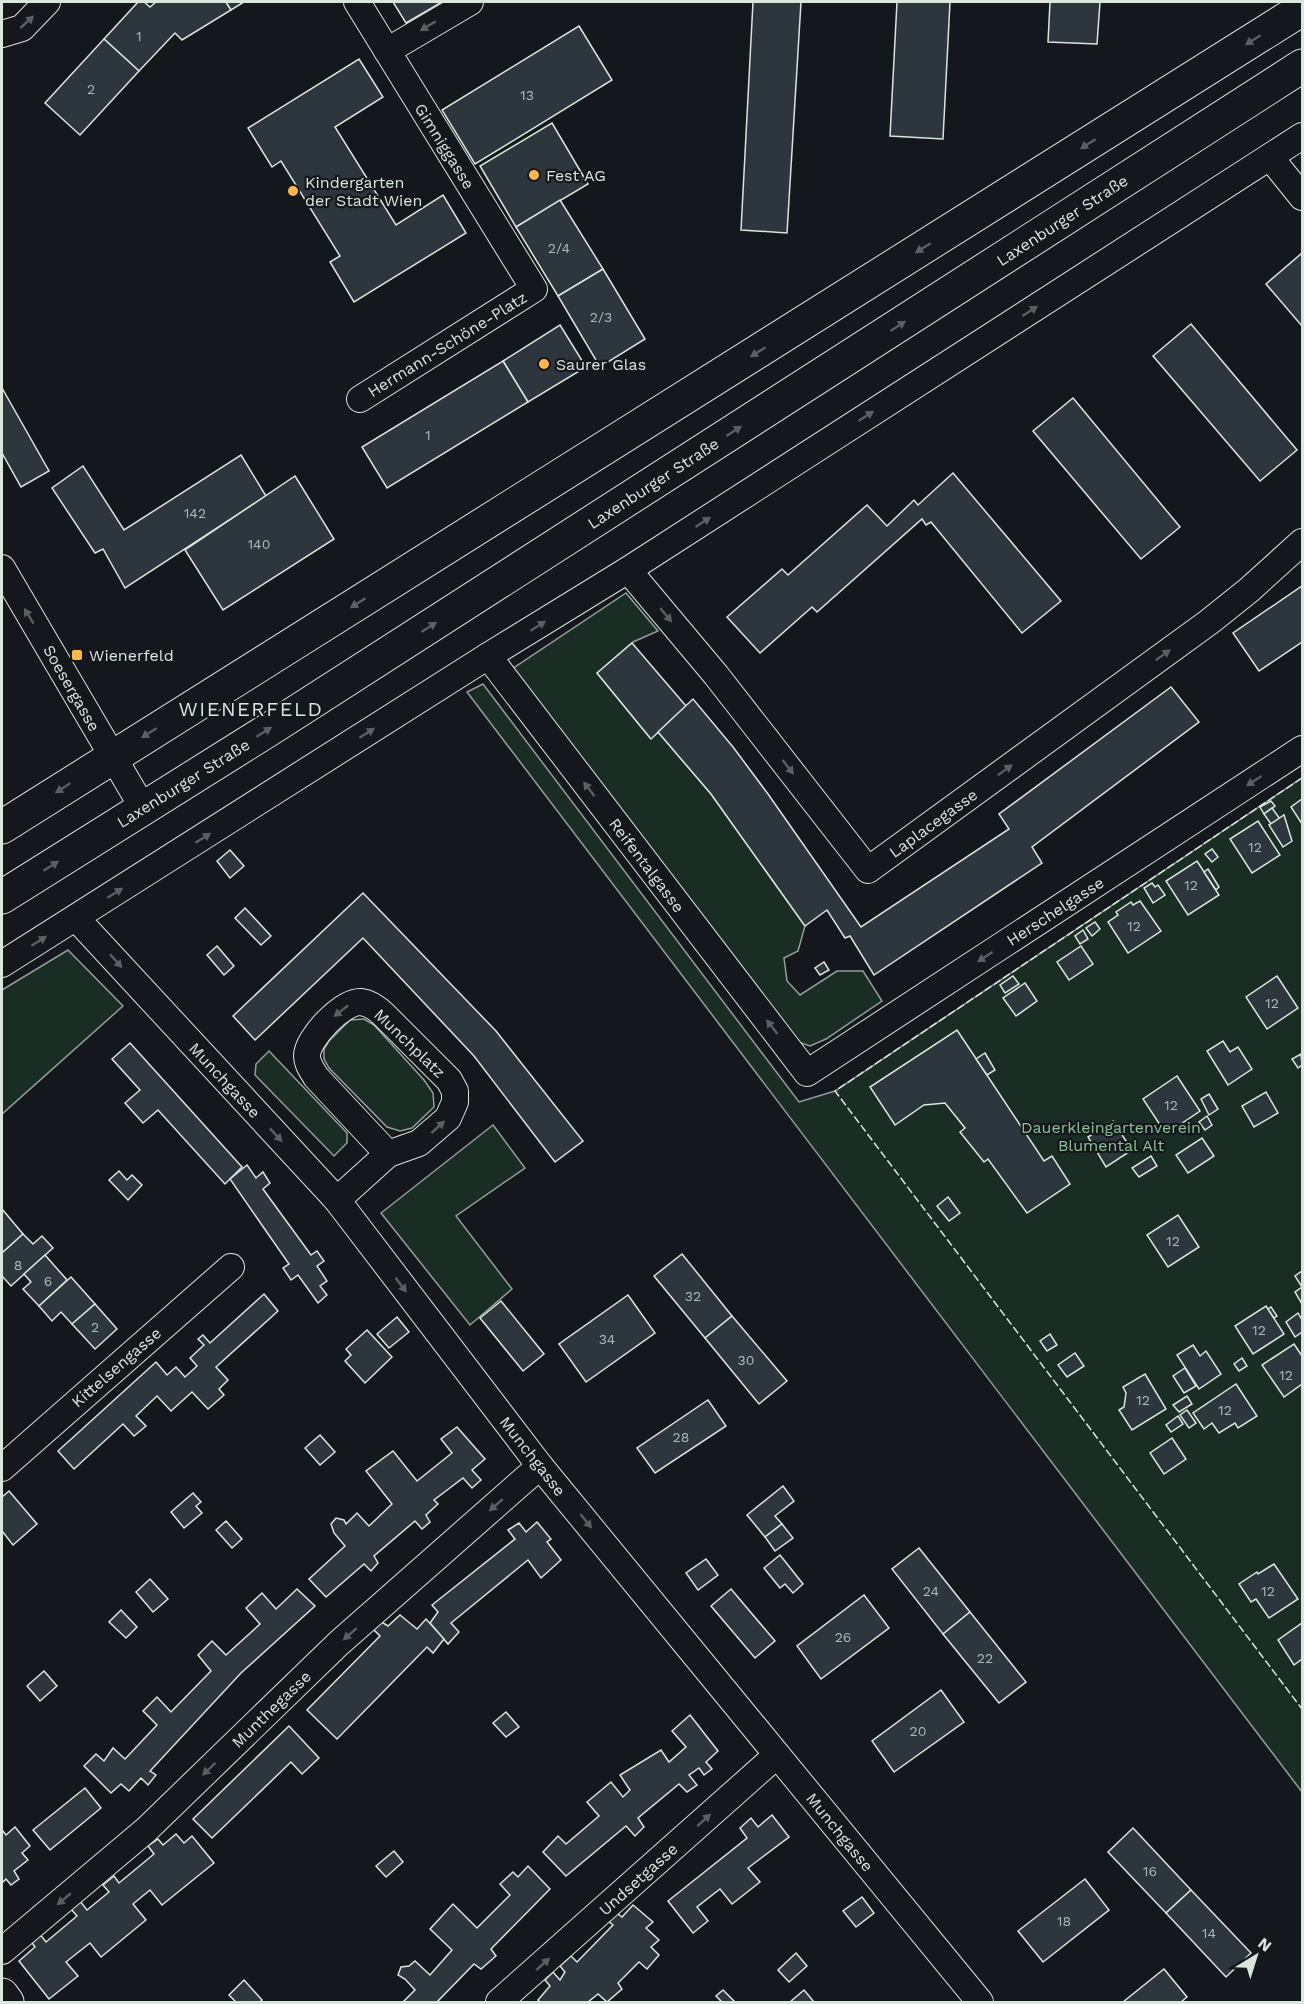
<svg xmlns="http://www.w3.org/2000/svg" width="1304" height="2004" font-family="'Work Sans',sans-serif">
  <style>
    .green { fill: #1a2d24; stroke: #939e99; stroke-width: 1.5 }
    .building { fill: #2c363c; stroke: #d8e6dc; stroke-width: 1.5 }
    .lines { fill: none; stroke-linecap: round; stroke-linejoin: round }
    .street-casing { stroke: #d8e6dc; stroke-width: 28 }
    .secondary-casing { stroke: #d8e6dc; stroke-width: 35 }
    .primary-casing { stroke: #d8e6dc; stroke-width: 35 }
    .street { stroke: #14181c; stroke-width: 26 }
    .secondary { stroke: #14181c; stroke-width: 33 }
    .primary { stroke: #14181c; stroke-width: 33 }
    .fence { stroke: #d8e6dc; stroke-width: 1.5; stroke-dasharray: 8 3; stroke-linecap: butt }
    .oneway { fill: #59605f }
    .poi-dot { fill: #ffb74d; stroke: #14181c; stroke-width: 2 }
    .labels { text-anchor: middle; stroke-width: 4.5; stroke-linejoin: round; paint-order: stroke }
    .number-label { font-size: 14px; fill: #adbab4 }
    .street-label { font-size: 16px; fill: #d8e6dc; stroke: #14181c }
    .poi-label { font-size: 16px; fill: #d8e6dc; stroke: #14181c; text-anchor: start }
    .park-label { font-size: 16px; fill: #8ac095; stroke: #14181c }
    .quarter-label { font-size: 20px; letter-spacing: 1.5px; fill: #d8e6dc; stroke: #14181c }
  </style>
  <rect width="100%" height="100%" fill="#14181c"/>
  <g class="green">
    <polygon points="626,593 658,631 633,642 597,673 650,738 658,732 711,794 805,926 798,951 784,958 787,981 800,995 837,971 863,971 882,1001 826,1039 810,1046 798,1042 512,669"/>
    <polygon points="483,684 799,1102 835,1091 1302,778 1302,1792 467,692"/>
    <polygon points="68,950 123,1006 2,1114 2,990"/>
    <polygon points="364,1019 374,1025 424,1080 433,1093 434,1107 412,1128 400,1131 387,1127 329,1068 324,1059 324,1049 329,1041 350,1020"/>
    <polygon points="269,1051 347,1133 347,1143 334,1156 255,1075 256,1064"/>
    <polygon points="493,1125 525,1168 456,1216 512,1289 470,1325 381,1213"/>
  </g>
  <g class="building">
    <polygon points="138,2 144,2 150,7 156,2 226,2 231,10 182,40 175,33 139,71 104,39"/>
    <polygon points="226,2 244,2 231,10"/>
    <polygon points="393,2 442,2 406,23"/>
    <polygon points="753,2 801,2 787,233 741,230"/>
    <polygon points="897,2 950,2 943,139 890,136"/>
    <polygon points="1050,2 1100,2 1097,44 1048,42"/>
    <polygon points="579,26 612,80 475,164 442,110"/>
    <polygon points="104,39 139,71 80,135 45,103"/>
    <polygon points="359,59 383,97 335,127 396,225 443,195 466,233 354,302 330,262 340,256 281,161 272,167 248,128"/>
    <polygon points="552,123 588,184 516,227 480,166"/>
    <polygon points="560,200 603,269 558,296 516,227"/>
    <polygon points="1302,253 1302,326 1266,284"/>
    <polygon points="603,269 645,339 600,367 558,296"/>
    <polygon points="1191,324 1297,450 1260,481 1153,356"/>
    <polygon points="560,325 586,367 528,402 503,361"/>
    <polygon points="503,361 528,402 387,488 362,447"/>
    <polygon points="2,388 49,471 21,487 2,453"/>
    <polygon points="1073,398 1180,527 1141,559 1033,431"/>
    <polygon points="241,455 266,496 125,588 103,549 95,553 52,488 83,466 124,530"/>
    <polygon points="953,473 1061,601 1022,633 931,522 926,525 922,519 817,612 812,607 760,653 727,617 782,569 788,575 867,505 887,526 914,500 918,505"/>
    <polygon points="295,476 334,539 223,610 185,550"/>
    <polygon points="1302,586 1302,642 1259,671 1233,633"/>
    <polygon points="632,643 686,706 651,739 597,673"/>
    <polygon points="1171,687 1199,722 1032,847 1042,863 874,975 850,936 845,938 827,910 805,926 711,794 658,732 693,699 733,747 768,794 861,927 1009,829 999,814"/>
    <polygon points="1302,799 1302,824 1291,807"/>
    <polygon points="1271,801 1275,806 1264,814 1260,807"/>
    <polygon points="1272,808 1280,819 1271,824 1264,814"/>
    <polygon points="1284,815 1292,841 1283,847 1269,825"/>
    <polygon points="1258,821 1280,855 1252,873 1230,839"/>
    <polygon points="1212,849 1218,857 1212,862 1205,854"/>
    <polygon points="230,850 244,866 230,878 217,861"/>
    <polygon points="1197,861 1219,895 1188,915 1166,881"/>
    <polygon points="1208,869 1219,887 1216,890 1204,872"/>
    <polygon points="1152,883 1155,887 1158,885 1165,895 1153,903 1144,888"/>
    <polygon points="363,893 496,1031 583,1141 555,1162 474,1056 363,938 255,1040 233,1016"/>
    <polygon points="1140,901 1161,931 1128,953 1108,922 1118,915 1116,912 1131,902 1133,905"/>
    <polygon points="245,908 271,936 261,945 235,918"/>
    <polygon points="1095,922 1100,929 1092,936 1086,928"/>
    <polygon points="1083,930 1088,939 1080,944 1075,936"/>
    <polygon points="217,946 234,966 224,975 207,955"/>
    <polygon points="1081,946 1093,964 1069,980 1057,962"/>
    <polygon points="824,962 829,970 820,975 815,968"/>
    <polygon points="1013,976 1019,984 1005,993 1000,985"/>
    <polygon points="1277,976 1298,1008 1267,1029 1246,997"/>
    <polygon points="1025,983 1037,1001 1016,1016 1003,998"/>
    <polygon points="957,1030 1044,1161 1052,1156 1070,1184 1027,1213 988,1159 984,1162 960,1132 965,1128 945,1103 924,1105 895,1125 870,1087"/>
    <polygon points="1223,1041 1230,1052 1238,1047 1252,1069 1228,1085 1207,1051"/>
    <polygon points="130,1043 242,1167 225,1184 158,1110 143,1123 125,1103 140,1090 112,1059"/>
    <polygon points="985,1053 995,1070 987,1075 976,1059"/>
    <polygon points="1301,1054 1302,1065 1298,1068 1292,1059"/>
    <polygon points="1177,1076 1200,1111 1166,1134 1143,1099"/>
    <polygon points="1266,1092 1278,1113 1254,1127 1242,1106"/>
    <polygon points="1209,1094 1218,1109 1209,1115 1201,1099"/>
    <polygon points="1207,1116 1212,1125 1205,1130 1199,1122"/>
    <polygon points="1113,1121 1132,1150 1106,1167 1088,1137"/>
    <polygon points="1202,1138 1214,1156 1188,1173 1176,1155"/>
    <polygon points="1151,1156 1157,1166 1139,1177 1132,1168"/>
    <polygon points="247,1165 256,1178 263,1172 270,1183 263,1189 311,1255 317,1251 324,1261 317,1266 327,1281 320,1286 327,1295 318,1303 298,1275 291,1280 283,1268 289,1264 230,1179"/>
    <polygon points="119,1171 127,1180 132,1175 142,1185 128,1200 109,1180"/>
    <polygon points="948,1197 960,1213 949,1221 937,1206"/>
    <polygon points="2,1209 23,1234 2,1253"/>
    <polygon points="1178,1215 1199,1247 1168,1267 1147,1235"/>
    <polygon points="23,1234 33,1244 42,1236 53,1248 11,1286 2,1276 2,1253"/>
    <polygon points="682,1254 732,1316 705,1338 654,1276"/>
    <polygon points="45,1255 67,1280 39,1306 23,1289 31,1282 24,1274"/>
    <polygon points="1302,1271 1302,1304 1295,1292 1302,1287 1295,1276"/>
    <polygon points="71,1277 95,1304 72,1324 61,1312 52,1321 39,1306"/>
    <polygon points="264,1294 278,1311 216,1367 228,1380 219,1389 224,1395 208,1409 192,1392 171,1411 157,1396 136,1416 146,1426 134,1436 123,1424 74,1469 58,1451 156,1362 167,1375 176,1367 185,1377 197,1366 190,1358 204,1345 198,1339 203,1335 210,1343"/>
    <polygon points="628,1295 655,1333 586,1382 559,1344"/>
    <polygon points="501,1301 544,1354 523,1371 480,1318"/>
    <polygon points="95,1304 117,1329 95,1349 72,1324"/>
    <polygon points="1266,1306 1284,1334 1253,1354 1235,1326"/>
    <polygon points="1271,1307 1277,1316 1274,1318 1268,1309"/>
    <polygon points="1298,1313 1302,1320 1302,1332 1295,1337 1286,1322"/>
    <polygon points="732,1316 787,1381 759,1404 705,1338"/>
    <polygon points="397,1317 409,1332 389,1348 377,1334"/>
    <polygon points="367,1330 392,1357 365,1383 345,1361 351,1355 346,1349"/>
    <polygon points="1050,1334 1057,1345 1047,1351 1040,1341"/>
    <polygon points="1294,1344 1302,1356 1302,1384 1284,1397 1262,1365"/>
    <polygon points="1193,1345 1200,1356 1206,1351 1221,1374 1199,1389 1177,1355"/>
    <polygon points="1075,1353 1084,1366 1067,1377 1058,1365"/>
    <polygon points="1242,1358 1247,1366 1239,1371 1234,1364"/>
    <polygon points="1185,1368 1196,1386 1184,1393 1173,1376"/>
    <polygon points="1145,1374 1166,1409 1132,1430 1119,1410 1124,1407 1126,1393 1123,1387"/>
    <polygon points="1236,1384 1257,1416 1238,1428 1235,1423 1219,1433 1212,1423 1204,1429 1193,1413"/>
    <polygon points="1187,1396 1192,1404 1179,1412 1173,1405"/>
    <polygon points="708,1400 726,1426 655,1473 637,1448"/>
    <polygon points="1187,1410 1196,1423 1189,1428 1180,1415"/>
    <polygon points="1178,1416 1183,1424 1171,1432 1166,1425"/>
    <polygon points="457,1427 485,1459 472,1470 481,1480 472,1488 463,1478 434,1500 438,1504 426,1515 430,1522 422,1529 415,1521 374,1556 378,1563 371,1571 364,1564 326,1597 309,1579 345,1546 334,1533 331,1524 336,1518 344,1520 346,1524 357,1513 369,1526 392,1504 366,1471 393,1451 417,1481 452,1453 441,1439"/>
    <polygon points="320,1435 335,1452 320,1465 305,1448"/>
    <polygon points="1172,1438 1186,1459 1164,1474 1150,1453"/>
    <polygon points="783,1486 794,1501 775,1516 782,1524 765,1537 747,1515"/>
    <polygon points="9,1491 37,1524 13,1545 2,1531 2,1497"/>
    <polygon points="193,1493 201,1502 196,1506 202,1513 184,1528 171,1512"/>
    <polygon points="226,1521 242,1539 232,1548 216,1530"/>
    <polygon points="537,1522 551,1539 547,1542 561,1560 541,1578 528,1560 451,1623 459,1632 448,1644 430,1623 438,1612 432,1605 515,1539 508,1530 519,1523 526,1532"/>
    <polygon points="782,1524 793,1538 775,1551 765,1537"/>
    <polygon points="919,1548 970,1612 943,1634 892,1569"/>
    <polygon points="780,1555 803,1584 793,1593 785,1584 780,1588 764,1568"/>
    <polygon points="706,1559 718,1575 698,1590 686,1573"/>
    <polygon points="1274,1564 1298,1599 1269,1618 1256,1599 1251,1602 1239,1584 1257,1572 1258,1574"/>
    <polygon points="150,1579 168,1599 153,1612 136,1592"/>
    <polygon points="297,1589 315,1606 241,1673 150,1771 156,1775 148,1785 141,1778 129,1791 121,1784 111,1793 84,1766 96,1754 104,1761 113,1748 125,1759 157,1725 143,1711 157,1697 171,1712 211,1671 198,1655 212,1641 226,1655 260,1624 246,1608 262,1593 276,1609"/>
    <polygon points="731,1589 775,1641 755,1658 711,1606"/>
    <polygon points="864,1595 889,1628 821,1679 797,1646"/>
    <polygon points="121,1610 137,1627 126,1638 109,1622"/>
    <polygon points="970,1612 1026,1682 999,1703 943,1634"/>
    <polygon points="400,1615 417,1629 426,1619 444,1639 433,1653 427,1647 337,1739 307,1710 380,1636 373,1629 380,1621 388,1626"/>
    <polygon points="1302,1623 1302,1659 1294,1665 1278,1640"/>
    <polygon points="44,1671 57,1686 40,1701 27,1686"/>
    <polygon points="941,1690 964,1722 894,1772 872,1741"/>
    <polygon points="506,1712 519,1727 506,1737 493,1723"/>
    <polygon points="690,1715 718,1751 706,1762 712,1769 704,1775 699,1768 689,1775 697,1785 687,1792 679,1784 638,1818 644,1827 635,1836 626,1826 566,1876 543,1852 558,1836 566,1844 599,1816 587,1802 611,1782 623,1797 630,1790 620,1775 661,1750 669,1762 686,1747 672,1731"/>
    <polygon points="289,1726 319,1758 302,1774 291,1762 212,1838 193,1819"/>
    <polygon points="85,1788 101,1808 50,1850 33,1830"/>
    <polygon points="772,1815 789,1837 748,1868 760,1882 732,1904 720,1889 697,1907 708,1921 693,1933 668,1901 747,1838 740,1828 751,1818 758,1827"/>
    <polygon points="15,1827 30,1846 22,1853 28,1860 14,1871 19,1879 11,1885 6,1879 2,1883 2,1830 6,1835"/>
    <polygon points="1133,1828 1191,1890 1166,1913 1108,1852"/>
    <polygon points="176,1834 184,1843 192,1836 214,1863 162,1905 150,1890 133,1904 146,1920 101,1957 90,1943 66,1962 78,1976 49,1999 19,1961 35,1947 30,1940 39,1933 46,1942 77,1916 71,1909 80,1901 87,1910 109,1892 103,1885 114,1876 119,1883 154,1854 148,1846 158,1839 163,1845"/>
    <polygon points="394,1851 403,1862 386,1877 376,1866"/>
    <polygon points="528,1866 550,1889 491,1949 496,1956 481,1969 474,1964 437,2002 403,2002 415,1990 405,1979 398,1975 401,1967 409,1966 415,1961 430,1975 452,1950 430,1929 453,1904 477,1928 510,1895 500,1884 513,1872 518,1877"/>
    <polygon points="1085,1879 1109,1910 1043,1962 1018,1931"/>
    <polygon points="1191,1890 1251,1953 1226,1977 1166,1913"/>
    <polygon points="862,1897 874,1913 856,1927 843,1911"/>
    <polygon points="633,1905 653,1922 646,1928 659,1940 651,1947 659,1955 647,1969 639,1962 618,1983 622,1989 607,2002 598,1994 588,2002 540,2002 538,2000 550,1986 545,1980 553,1972 560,1980 565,1972 560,1966 571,1956 577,1962 613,1925 606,1919 614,1911 622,1917"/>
    <polygon points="796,1953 807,1966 789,1982 778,1970"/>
    <polygon points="1164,1969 1187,1997 1181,2002 1123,2002"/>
    <polygon points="244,1980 262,2000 260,2002 236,2002 229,1995"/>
    <polygon points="723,1990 735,2002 722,2002 716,1996"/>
    <polygon points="804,1990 814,2002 790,2002"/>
  </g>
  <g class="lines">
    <g class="street-casing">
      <g id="street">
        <polyline points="357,2 534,289 360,399"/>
        <polyline points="2,34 22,28 47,2"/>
        <polyline points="387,51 470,2"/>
        <polyline points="1270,157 1302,197"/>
        <polyline points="2,568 143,808"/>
        <polyline points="628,570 716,675 868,870 1209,622 1249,590 1302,542"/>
        <polyline points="488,656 807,1073 1302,749"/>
        <polyline points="76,918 337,1200 540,1466 980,2002"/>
        <polyline points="2,964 488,656 628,570 1302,136"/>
        <path d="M337,1200L388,1154L419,1143L448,1118L455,1102V1091L449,1080L385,1016C379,1010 370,1003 361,1002C343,1001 307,1038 307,1056C307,1064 312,1070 316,1077L388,1154"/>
        <polyline points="2,1468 231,1267"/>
        <polyline points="2,1951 146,1830 339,1643 540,1466"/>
        <polyline points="499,2002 777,1755"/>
      </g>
    </g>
    <g class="secondary-casing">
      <polyline id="secondary" points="2,1995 7,2002"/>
    </g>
    <g class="primary-casing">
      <g id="primary">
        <polyline points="2,827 1302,9"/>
        <polyline points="2,897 273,727 1302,66"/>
      </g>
    </g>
    <use href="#street" class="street"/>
    <use href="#secondary" class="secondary"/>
    <use href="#primary" class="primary"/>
    <polyline class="fence" points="1302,778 835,1091 1302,1709"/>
  </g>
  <defs><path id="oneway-solid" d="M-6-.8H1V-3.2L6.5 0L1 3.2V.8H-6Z" transform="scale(1.5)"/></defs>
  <g class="oneway">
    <use href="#oneway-solid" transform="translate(27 22) rotate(-42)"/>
    <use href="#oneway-solid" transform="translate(428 26) rotate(149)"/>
    <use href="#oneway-solid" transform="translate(1253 40) rotate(148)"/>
    <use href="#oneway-solid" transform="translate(1088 144) rotate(148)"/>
    <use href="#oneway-solid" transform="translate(923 248) rotate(148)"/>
    <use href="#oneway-solid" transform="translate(1030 311) rotate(-33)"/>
    <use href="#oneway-solid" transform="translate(898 326) rotate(-33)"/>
    <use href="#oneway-solid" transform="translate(758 352) rotate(148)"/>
    <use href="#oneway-solid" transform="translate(866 416) rotate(-33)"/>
    <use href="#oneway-solid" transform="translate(734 431) rotate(-33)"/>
    <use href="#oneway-solid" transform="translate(703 522) rotate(-33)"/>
    <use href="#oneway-solid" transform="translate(358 603) rotate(148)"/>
    <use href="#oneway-solid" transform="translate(666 615) rotate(50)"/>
    <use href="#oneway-solid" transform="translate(29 616) rotate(-121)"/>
    <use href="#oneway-solid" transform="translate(538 626) rotate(-32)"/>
    <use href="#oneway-solid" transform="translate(429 627) rotate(-33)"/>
    <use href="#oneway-solid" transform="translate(1163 655) rotate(-36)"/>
    <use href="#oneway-solid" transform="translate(264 732) rotate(-32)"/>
    <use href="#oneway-solid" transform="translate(149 733) rotate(148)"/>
    <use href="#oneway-solid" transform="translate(367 733) rotate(-32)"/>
    <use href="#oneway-solid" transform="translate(788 767) rotate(52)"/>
    <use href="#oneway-solid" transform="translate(1005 770) rotate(-36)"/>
    <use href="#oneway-solid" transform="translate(1254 781) rotate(147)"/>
    <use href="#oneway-solid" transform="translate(63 788) rotate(147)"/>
    <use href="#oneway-solid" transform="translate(589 789) rotate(-127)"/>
    <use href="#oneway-solid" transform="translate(203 838) rotate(-32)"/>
    <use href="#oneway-solid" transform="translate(51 866) rotate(-32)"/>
    <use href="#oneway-solid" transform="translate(115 893) rotate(-32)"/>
    <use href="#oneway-solid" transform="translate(39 941) rotate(-32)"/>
    <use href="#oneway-solid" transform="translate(985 957) rotate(147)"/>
    <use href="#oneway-solid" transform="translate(116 961) rotate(48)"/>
    <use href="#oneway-solid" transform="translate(341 1011) rotate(142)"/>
    <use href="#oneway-solid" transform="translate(772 1027) rotate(-128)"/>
    <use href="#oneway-solid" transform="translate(438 1127) rotate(-42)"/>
    <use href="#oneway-solid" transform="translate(276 1135) rotate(47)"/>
    <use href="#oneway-solid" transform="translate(401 1285) rotate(53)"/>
    <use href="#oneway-solid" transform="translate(496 1505) rotate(139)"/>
    <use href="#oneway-solid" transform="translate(586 1521) rotate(51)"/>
    <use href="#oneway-solid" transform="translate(350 1634) rotate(139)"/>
    <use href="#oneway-solid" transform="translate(209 1769) rotate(136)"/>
    <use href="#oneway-solid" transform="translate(704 1820) rotate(-42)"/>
    <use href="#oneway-solid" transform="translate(64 1899) rotate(140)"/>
    <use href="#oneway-solid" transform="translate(543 1964) rotate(-42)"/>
  </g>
  <g class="poi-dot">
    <circle cx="534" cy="175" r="6"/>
    <circle cx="293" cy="191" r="6"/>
    <circle cx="544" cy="364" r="6"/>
    <rect x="71" y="649" width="12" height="12" rx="3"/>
  </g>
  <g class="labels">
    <g class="number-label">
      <text x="139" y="41">1</text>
      <text x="91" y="94">2</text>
      <text x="527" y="100">13</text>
      <text x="559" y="253">2/4</text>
      <text x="601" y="322">2/3</text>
      <text x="428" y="440">1</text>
      <text x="195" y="518">142</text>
      <text x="259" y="549">140</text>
      <text x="1255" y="852">12</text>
      <text x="1191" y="890">12</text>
      <text x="1134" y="931">12</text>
      <text x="1272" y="1008">12</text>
      <text x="1171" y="1110">12</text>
      <text x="1173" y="1246">12</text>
      <text x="18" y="1270">8</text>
      <text x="48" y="1286">6</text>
      <text x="693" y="1301">32</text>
      <text x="95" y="1332">2</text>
      <text x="1259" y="1335">12</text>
      <text x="607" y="1344">34</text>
      <text x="746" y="1365">30</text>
      <text x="1286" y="1380">12</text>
      <text x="1143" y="1405">12</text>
      <text x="1225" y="1415">12</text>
      <text x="681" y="1442">28</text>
      <text x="931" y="1596">24</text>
      <text x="1268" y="1596">12</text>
      <text x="843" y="1642">26</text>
      <text x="985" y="1663">22</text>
      <text x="918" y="1736">20</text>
      <text x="1150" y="1876">16</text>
      <text x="1064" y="1926">18</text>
      <text x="1209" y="1938">14</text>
    </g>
    <g class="street-label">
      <text transform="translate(445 146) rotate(58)" y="6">Gimniggasse</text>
      <text transform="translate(1062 220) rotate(-33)" y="6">Laxenburger Straße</text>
      <text transform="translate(447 344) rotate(-32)" y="6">Hermann-Schöne-Platz</text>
      <text transform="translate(653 483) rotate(-33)" y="6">Laxenburger Straße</text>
      <text transform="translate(72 688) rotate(60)" y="6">Soesergasse</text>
      <text transform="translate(183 783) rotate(-32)" y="6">Laxenburger Straße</text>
      <text transform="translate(933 823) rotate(-36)" y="6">Laplacegasse</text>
      <text transform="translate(647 865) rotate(53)" y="6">Reifentalgasse</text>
      <text transform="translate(1055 911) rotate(-33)" y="6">Herschelgasse</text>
      <text transform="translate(410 1043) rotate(44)" y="6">Munchplatz</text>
      <text transform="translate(225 1080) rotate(47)" y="6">Munchgasse</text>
      <text transform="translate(116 1367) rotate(-41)" y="6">Kittelsengasse</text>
      <text transform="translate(533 1456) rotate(52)" y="6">Munchgasse</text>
      <text transform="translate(271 1709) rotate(-44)" y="6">Munthegasse</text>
      <text transform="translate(840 1832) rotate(51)" y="6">Munchgasse</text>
      <text transform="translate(638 1879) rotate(-42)" y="6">Undsetgasse</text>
    </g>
    <g class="poi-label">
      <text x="546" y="181">Fest AG</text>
      <text x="305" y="188">Kindergarten<tspan x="305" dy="18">der Stadt Wien</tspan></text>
      <text x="556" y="370">Saurer Glas</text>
      <text x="89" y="661">Wienerfeld</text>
    </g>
    <g class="park-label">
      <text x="1111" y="1133">Dauerkleingartenverein<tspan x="1111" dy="18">Blumental Alt</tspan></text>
    </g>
    <g class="quarter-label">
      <text x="251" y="716">WIENERFELD</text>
    </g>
  </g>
  <rect width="1304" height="2004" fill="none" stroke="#d8e6dc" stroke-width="6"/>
  <g transform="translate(1256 1956) rotate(38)" stroke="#14181c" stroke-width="4.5" paint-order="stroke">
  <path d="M0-4.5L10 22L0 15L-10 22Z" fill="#d8e6dc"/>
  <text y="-9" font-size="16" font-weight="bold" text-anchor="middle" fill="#d8e6dc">N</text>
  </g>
</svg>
